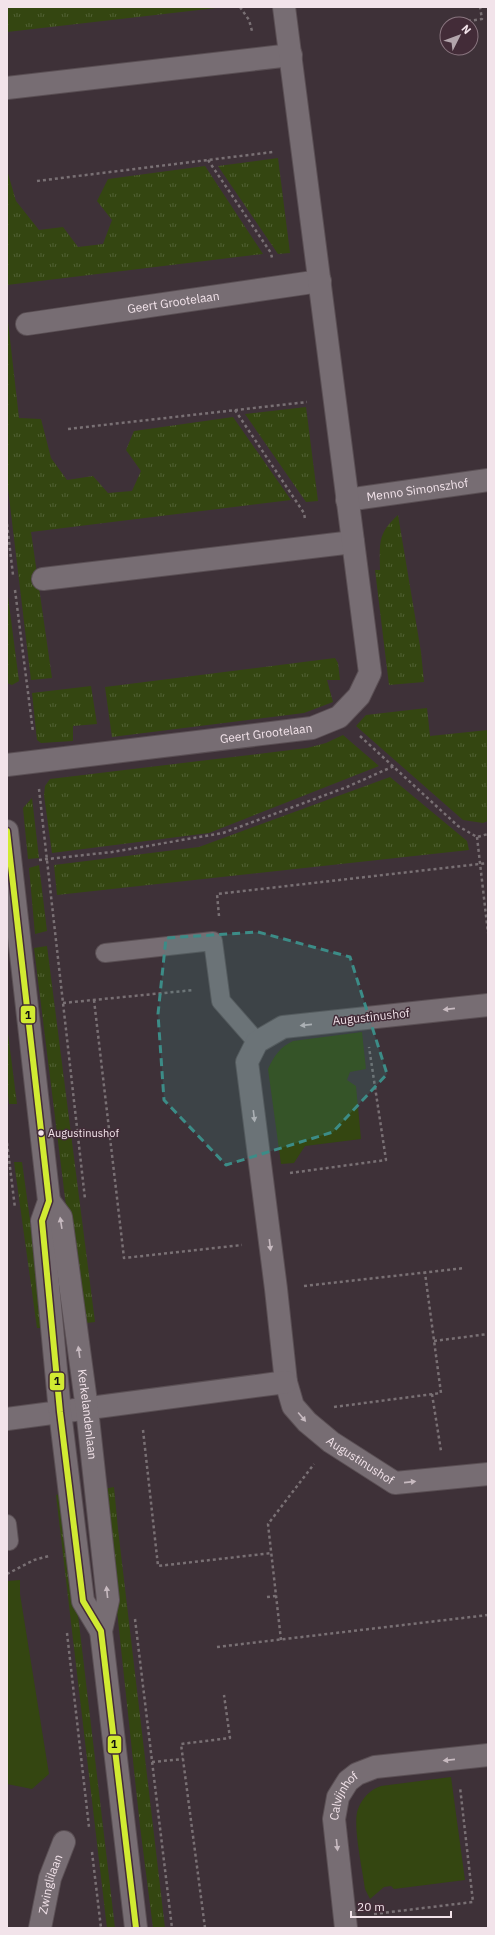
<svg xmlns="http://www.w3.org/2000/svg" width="495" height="1935" font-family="'IBM Plex Sans',sans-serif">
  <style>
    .grass { fill: url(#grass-tufts) }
    .green { fill: #344611 }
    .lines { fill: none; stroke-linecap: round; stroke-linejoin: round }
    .service-casing { stroke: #5a4f54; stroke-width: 20 }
    .minor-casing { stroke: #5a4f54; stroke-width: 24 }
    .tertiary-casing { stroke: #5a4f54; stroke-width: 24 }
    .path { stroke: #797074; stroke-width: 2.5; stroke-dasharray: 3 3; stroke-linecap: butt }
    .service { stroke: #776d73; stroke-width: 18 }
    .minor { stroke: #776d73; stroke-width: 22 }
    .tertiary { stroke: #776d73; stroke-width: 22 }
    .bus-1-casing { stroke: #432c38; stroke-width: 9 }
    .bus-1 { stroke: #d1ea32; stroke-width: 6 }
    .oneway { fill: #c7bac0 }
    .marked { fill: #3c8c87; fill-opacity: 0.2; stroke: #3c8c87; stroke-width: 3; stroke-dasharray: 8 5; stroke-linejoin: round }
    .bus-dot { fill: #f2e3ea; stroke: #432c38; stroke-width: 1.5 }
    .labels { text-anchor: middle; stroke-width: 3; stroke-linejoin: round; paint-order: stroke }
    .bus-label { font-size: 11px; fill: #f2e3ea; stroke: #432c38; text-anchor: start }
    .street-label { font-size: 12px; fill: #f2e3ea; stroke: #432c38 }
    .line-badge { stroke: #432c38; stroke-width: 1.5 }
    .pale-badge-label { font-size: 11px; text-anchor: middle; font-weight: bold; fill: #111 }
  </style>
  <defs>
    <pattern id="grass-tufts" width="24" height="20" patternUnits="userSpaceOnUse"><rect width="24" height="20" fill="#344611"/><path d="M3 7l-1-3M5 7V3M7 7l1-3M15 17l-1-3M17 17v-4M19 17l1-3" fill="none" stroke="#526134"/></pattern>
  </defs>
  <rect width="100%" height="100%" fill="#3e3138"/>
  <g class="grass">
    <polygon points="7,7 225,7 7,32"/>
    <polygon points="278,158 290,253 278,254 218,166"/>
    <polygon points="205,166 263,254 7,285 7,170 16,201 39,230 63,227 78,247 103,244 112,220 97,201 108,179"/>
    <polygon points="7,313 19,418 41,419 51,458 67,480 93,476 108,493 132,491 141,471 126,450 134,431 233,417 291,500 31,532 52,678 31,680 7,480"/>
    <polygon points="306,407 318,501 306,502 245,414"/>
    <path d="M398,515L421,652L424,682L389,685L375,570H380C380,543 377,534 398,515Z"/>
    <polygon points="7,589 19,681 12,685 7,683"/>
    <polygon points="335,658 338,663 340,680 327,680 333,702 304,713 112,737 105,687"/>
    <polygon points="91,686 97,724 73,726 73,741 41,743 37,740 32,693"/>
    <polygon points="427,708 430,736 488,730 488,821 483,823 463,820 356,726 366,715"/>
    <polygon points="343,735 379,766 209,833 52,853 44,795 45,786 50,779 307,748 326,743"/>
    <polygon points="390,777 467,841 469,850 57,895 54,865 199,847"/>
    <polygon points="32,798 39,858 28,859 23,808"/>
    <polygon points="39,865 47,931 35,934 29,868"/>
    <polygon points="47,946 95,1322 86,1323 68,1222 34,948"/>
    <polygon points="7,1026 17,1104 9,1104 7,1085"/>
    <polygon points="14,1162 22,1162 45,1328 37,1328"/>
    <polygon points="114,1487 118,1529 165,1928 153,1928 140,1826 104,1489"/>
    <polygon points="61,1494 74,1581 115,1928 107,1928 56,1495"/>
  </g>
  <g class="green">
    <path d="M362,1032L366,1069L350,1072L347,1080L356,1086L361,1139L305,1146L294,1163L281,1164L268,1069C274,1056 280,1047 293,1041Z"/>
    <polygon points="20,1580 20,1594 49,1774 32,1789 7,1784 7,1581"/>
    <path d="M451,1777L465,1880L394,1889L391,1886L384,1887L370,1899L365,1889C363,1872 352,1824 358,1809C362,1798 371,1789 381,1786Z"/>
  </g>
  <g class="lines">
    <g class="service-casing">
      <g id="service">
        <polyline points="105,953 213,941 221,1001 257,1042"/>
        <polyline points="7,1524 9,1541"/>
      </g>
    </g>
    <g class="minor-casing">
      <g id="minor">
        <polyline points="7,88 291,55"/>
        <path id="s1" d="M27,324L320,281"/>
        <path id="s2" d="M347,500L488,480"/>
        <polyline points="43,579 353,542"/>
        <path id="s3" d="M7,765L312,728L339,717L359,696L370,673L284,7"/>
        <path id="s4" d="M488,1005L283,1027L257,1042L247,1062L276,1289L286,1382L293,1406L307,1422L331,1442L395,1483L488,1474"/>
        <polyline points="7,1419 286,1382"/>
        <path id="s5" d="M40,1928L50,1878L64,1842"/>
        <path id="s6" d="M346,1928L334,1819L338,1797L348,1781L357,1774L375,1767L488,1755"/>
      </g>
    </g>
    <g class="tertiary-casing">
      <g id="tertiary">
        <polyline points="7,831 49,1201 42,1221 60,1412 83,1601 101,1631"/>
        <path id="s7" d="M49,1201L61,1217L87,1409L108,1600L101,1631L136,1928"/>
      </g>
    </g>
    <g class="path">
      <polyline points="240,7 249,20 252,31"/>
      <polyline points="468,21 482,19 480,7"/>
      <polyline points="208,160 271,253 272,258"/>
      <polyline points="37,181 273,152"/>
      <polyline points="235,410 304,513 305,519"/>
      <polyline points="68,429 307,402"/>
      <polyline points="7,524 13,575"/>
      <polyline points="15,590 33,732"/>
      <polyline points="360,736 458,826 477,837 488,834"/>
      <polyline points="39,789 85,1199"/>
      <polyline points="477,837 488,933"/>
      <polyline points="39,860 112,852 223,833 347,787 394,766"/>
      <polyline points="219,916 217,894 488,863"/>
      <polyline points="94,1000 124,1258 242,1245"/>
      <polyline points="63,1003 194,990"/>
      <polyline points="7,1143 15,1208"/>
      <polyline points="290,1173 386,1160 369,1047"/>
      <polyline points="304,1286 465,1268"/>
      <polyline points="434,1341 488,1334"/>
      <polyline points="432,1394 441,1451"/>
      <polyline points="334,1407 441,1393 425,1273"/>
      <polyline points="143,1430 158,1566 272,1553"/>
      <polyline points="7,1574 34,1560 49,1556"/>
      <polyline points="267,1597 276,1596"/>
      <polyline points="135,1619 172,1928"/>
      <polyline points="67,1633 89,1827"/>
      <polyline points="281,1640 268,1524 314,1464"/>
      <polyline points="217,1647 488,1615"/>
      <polyline points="152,1762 183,1759"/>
      <polyline points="92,1852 101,1928"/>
      <polyline points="374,1914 473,1902 460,1787"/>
      <polyline points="205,1928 181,1744 230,1738 224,1695"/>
    </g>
    <use href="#service" class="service"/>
    <use href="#minor" class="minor"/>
    <use href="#tertiary" class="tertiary"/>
    <g class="bus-1-casing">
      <polyline id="bus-1" points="7,831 49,1201 42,1221 60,1412 83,1601 101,1631 136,1928"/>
    </g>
    <use href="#bus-1" class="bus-1"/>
  </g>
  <defs><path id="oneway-solid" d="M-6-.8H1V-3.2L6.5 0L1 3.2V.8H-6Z"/></defs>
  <g class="oneway">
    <use href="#oneway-solid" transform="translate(449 1009) rotate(174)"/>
    <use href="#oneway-solid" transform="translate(306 1025) rotate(174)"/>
    <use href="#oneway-solid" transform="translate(254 1116) rotate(83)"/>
    <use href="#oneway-solid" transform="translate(61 1223) rotate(-99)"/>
    <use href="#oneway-solid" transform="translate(270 1245) rotate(83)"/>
    <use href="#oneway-solid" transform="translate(79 1352) rotate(-98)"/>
    <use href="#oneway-solid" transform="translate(302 1417) rotate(50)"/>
    <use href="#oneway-solid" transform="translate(410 1482) rotate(-6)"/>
    <use href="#oneway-solid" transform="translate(107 1592) rotate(-96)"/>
    <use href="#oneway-solid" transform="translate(449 1760) rotate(174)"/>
    <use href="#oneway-solid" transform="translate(337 1845) rotate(84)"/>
  </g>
  <path class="marked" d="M258,932L350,957L387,1074L333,1132L226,1165L164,1100L158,1014L166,938Z"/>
  <circle class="bus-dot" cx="41" cy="1133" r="3.5"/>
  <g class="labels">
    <g class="bus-label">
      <text x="48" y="1137">Augustinushof</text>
    </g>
    <g class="street-label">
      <text dy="4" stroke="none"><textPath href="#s1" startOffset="148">Geert Grootelaan</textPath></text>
      <text dy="4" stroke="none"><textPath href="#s2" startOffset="71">Menno Simonszhof</textPath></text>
      <text dy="4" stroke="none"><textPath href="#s3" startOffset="261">Geert Grootelaan</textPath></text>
      <text transform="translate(371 1017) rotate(-6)" y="4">Augustinushof</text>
      <text dy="4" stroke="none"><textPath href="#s7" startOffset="219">Kerkelandenlaan</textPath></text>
      <text dy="4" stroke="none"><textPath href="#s4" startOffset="693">Augustinushof</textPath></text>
      <text dy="4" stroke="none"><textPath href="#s6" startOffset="135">Calvijnhof</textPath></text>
      <text dy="4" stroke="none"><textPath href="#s5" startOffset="45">Zwinglilaan</textPath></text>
    </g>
  </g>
  <g class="line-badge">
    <rect x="20" y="1005" width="16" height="19" rx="4" fill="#d1ea32"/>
    <rect x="49" y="1372" width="16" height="19" rx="4" fill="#d1ea32"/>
    <rect x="107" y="1735" width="15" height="19" rx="4" fill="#d1ea32"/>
  </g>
  <g class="pale-badge-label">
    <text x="28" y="1019">1</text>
    <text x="57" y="1385">1</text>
    <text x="114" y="1748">1</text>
  </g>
  <rect width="495" height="1935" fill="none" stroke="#f2e3ea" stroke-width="16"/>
  <g transform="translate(459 36) rotate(48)"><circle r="19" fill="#432c38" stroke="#89757f"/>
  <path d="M0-3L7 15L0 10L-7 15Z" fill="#b3a5ac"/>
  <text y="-6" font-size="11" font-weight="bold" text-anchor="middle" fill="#f2e3ea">N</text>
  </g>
  <path d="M351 1911v6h100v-6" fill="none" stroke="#f2e3ea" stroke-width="2"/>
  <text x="357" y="1911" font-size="12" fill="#f2e3ea" stroke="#432c38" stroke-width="3" paint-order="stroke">20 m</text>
</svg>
